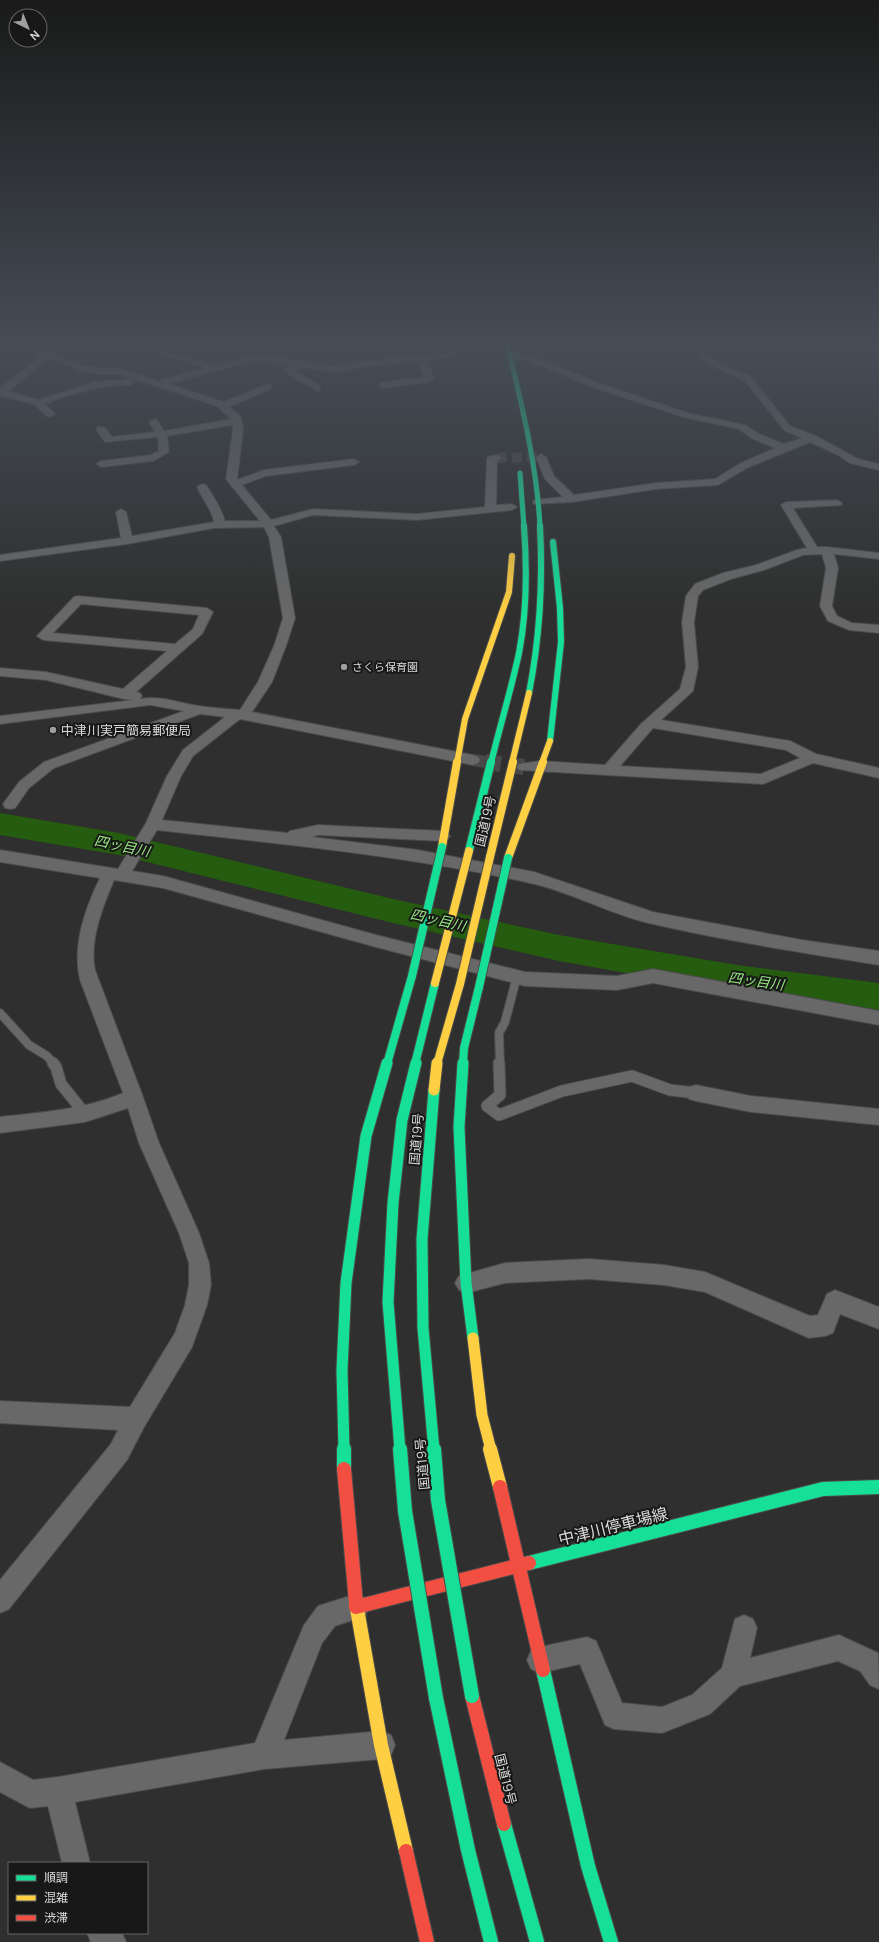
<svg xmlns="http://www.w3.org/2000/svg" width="879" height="1942" font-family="Manrope,'Noto Sans JP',sans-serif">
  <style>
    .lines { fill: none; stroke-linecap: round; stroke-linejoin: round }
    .river { fill: #255c10; fill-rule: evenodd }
    .street-tunnel-far2 { stroke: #484948; stroke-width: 10; stroke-dasharray: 10 5; stroke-linecap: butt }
    .street-tunnel-far1 { stroke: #484948; stroke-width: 12; stroke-dasharray: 12 6; stroke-linecap: butt }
    .street-tunnel { stroke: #484948; stroke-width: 16; stroke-dasharray: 16 8; stroke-linecap: butt }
    .lane-far1-casing { stroke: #4a4b4a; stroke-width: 10 }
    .lane-casing { stroke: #4a4b4a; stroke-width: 13 }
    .street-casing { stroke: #4a4b4a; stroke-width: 2 }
    .fast-far4-casing { stroke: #4a4b4a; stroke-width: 6 }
    .fast-far3-casing { stroke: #4a4b4a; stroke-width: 8 }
    .fast-far2-casing { stroke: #4a4b4a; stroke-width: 10 }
    .fast-far1-casing { stroke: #4a4b4a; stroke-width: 13 }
    .fast-casing { stroke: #4a4b4a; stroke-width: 16 }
    .slow-far3-casing { stroke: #4a4b4a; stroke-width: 8 }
    .slow-far2-casing { stroke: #4a4b4a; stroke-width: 10 }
    .slow-far1-casing { stroke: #4a4b4a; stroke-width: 13 }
    .slow-casing { stroke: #4a4b4a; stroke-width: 16 }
    .jam-casing { stroke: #4a4b4a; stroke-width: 16 }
    .lane-far1 { stroke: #686868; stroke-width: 8 }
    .lane { stroke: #686868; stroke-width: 11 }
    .street { fill: #686868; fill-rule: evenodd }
    .fast-far4 { stroke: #16e098; stroke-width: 5 }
    .fast-far3 { stroke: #16e098; stroke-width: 6 }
    .fast-far2 { stroke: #16e098; stroke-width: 8 }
    .fast-far1 { stroke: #16e098; stroke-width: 11 }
    .fast { stroke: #16e098; stroke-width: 14 }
    .slow-far3 { stroke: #ffcf43; stroke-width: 6 }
    .slow-far2 { stroke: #ffcf43; stroke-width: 8 }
    .slow-far1 { stroke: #ffcf43; stroke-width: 11 }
    .slow { stroke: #ffcf43; stroke-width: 14 }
    .jam { stroke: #f24e42; stroke-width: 14 }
    .fast-bridge-far1-casing { stroke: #4a4b4a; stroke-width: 10; stroke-linecap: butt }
    .fast-bridge-casing { stroke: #4a4b4a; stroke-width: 16; stroke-linecap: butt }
    .slow-bridge-casing { stroke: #4a4b4a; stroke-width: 10; stroke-linecap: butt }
    .fast-bridge-far1 { stroke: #16e098; stroke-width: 8 }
    .fast-bridge { stroke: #16e098; stroke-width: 14 }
    .slow-bridge { stroke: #ffcf43; stroke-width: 8 }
    .poi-dot { fill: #9e9f9e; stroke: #171817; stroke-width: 1.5 }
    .labels { text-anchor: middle; stroke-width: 4; stroke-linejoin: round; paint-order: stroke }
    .far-poi-label { font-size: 11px; fill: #dbdcda; stroke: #171817; text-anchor: start }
    .poi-label { font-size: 13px; fill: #dbdcda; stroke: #171817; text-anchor: start }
    .street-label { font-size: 13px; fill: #dbdcda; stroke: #171817 }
    .water-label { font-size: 14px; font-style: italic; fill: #98e982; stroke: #171817 }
    .near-street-label { font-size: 16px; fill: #dbdcda; stroke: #171817 }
  </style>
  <rect width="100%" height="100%" fill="#2e2f2e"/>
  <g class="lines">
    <polygon class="river" points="0,813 119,833 393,899 559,935 737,965 879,983 879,1011 737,993 559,961 393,923 119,855 0,835"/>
    <polyline class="street-tunnel-far2" points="497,458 541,457"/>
    <polyline class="street-tunnel-far1" points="473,760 492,763"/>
    <polyline class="street-tunnel" points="485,762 524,767"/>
    <g class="lane-far1-casing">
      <g id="lane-far1">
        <polyline points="0,1013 29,1045 47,1056 54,1064"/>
        <polyline points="500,1064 499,1033 505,1022 517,976"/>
      </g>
    </g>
    <g class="lane-casing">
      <g id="lane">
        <polyline points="53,1063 56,1067 61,1084 86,1115"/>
        <polyline points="499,1063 500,1095 487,1106 499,1115 562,1091 632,1076 670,1090 696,1093"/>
      </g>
    </g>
    <g class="street-casing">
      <g id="street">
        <path d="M0,342H9L46,352L59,342H68L54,354L84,366L98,368H120L159,381L204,368L183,360L162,356L160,352L161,350L170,343L187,342L169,352L188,356L213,366L255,354L333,366L346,365L360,361L447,353L466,342H476L452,357L427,360L434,379L429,382L383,388L378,385L383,382L424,377L418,361L361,367L347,371L333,372L301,367L295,370L320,386V390L317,391L285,372V368L291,365L255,360L169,384L224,402L265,385H271V389L229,407L241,417L243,430L237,480L264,470L354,459L359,462L354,465L266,476L242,485L271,520L313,509L417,514L485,507L487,459L488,457L497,455L502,458L497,461L496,505L512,504L517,507L512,510L417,520L313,515L274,526L281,537L295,618L286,646L272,682L252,712L473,755L478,757L480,760L478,763L473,765L240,719L193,756L181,776L162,820L288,833L290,831L318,825L442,831L447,832L450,836L447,840L442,841L318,835L312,837L418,850L534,872L653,912L802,940L879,951V965C804,953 727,941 653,924C611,915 572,892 530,883C408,856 282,844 157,830L132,871L163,876L376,935L525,972L617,976L653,969L879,1011V1025L653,983L617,990L525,986L376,947L163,888L114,880C103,906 89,941 95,970L143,1097L159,1143L199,1233L209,1263L211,1285L207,1305L192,1347L144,1427L127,1460L9,1609L0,1613V1580L111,1444L118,1430L0,1423V1401L130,1407L175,1333L185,1305L189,1285V1263L179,1233L139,1143L128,1108L85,1122L0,1133V1117C42,1112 84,1110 123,1093L80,980C72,945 85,909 100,878L0,862V850L118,869L146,823L167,776L183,750L225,717L200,714L54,768L29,788L15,808L10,809L5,808L3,804L19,782L44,762L184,711L150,705L0,724V716L133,700L124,699L46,680L0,676V668L46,672L123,689L167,651L43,640L37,636L74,597L78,596L207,608L213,612L202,634L136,692L140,693L142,696L140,699C161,695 179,703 199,706C213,708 227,709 240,710L258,682L274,646L283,618L269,537L264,527L214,528L127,544L0,561V555L121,538L116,512L121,509L126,512L132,536L214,522C211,508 203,500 197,487L202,484L206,485C214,497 221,508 225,521H260L226,479L233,430L232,425L167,436L169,452L153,461L101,467L96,464L101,461L151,455L159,451L158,437L105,442L96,429L98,427H104L112,437L155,432L149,422L154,419L157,420L164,431L231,419L217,406L119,374H98L82,371L49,358L9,391L38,400L94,382L130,379L135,382L130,385C100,385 73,393 45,404L55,414L50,417L47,416L34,404L0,396V388L41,356L0,345ZM81,604L199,615L193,629L175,644L53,633Z"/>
        <polygon points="692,342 700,342 711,358 751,377 790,426 816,436 858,459 879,464 879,470 850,463 838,455 810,442 747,468 718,485 656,489 572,502 534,504 533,502 534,500 563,497 545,479 536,457 541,454 546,457 554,476 574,495 656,483 715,479 739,464 775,448 751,438 739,429 683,417 592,387 526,360 507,358 506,356 510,353 530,355 598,383 688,413 745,425 759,434 784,444 802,438 784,430 745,381 705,362"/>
        <path d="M837,500L842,503L841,505L793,508L817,547H827L879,553V559L834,554L838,568L832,606L837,616L852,623L879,625V633L849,630L828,621L820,606L826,568L822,554L803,555L764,570L731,579L703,590L698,596L694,622L698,667L693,691L661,720L790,741L816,754L879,768V778L813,763L763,784L519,770L517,767L519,764L540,761L605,765L641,724L680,689L686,667L682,622L686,596L695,584L723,573L756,565L797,550L807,548L781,505L786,502ZM653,728L786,750L800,758L761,774L620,766Z"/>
        <polygon points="696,1085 751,1096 879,1109 879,1125 751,1112 696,1101 689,1099 687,1093 689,1087"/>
        <polygon points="589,1259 664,1265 705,1272 810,1316 818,1315 827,1294 835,1290 879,1307 879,1329 840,1314 833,1333 825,1336 809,1338 705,1292 664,1285 589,1279 505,1283 466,1293 459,1290 455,1283 459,1276 505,1263"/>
        <polygon points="356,1594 365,1598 369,1607 365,1616 335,1626 322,1643 284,1740 381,1731 391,1735 395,1745 391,1755 381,1759 264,1769 75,1802 90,1863 62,1863 48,1806 30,1808 0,1792 0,1762 33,1780 58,1777 255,1743 304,1625 318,1606"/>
        <polygon points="744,1615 753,1619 757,1628 750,1658 839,1635 878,1653 879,1689 870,1685 860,1671 838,1661 740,1686 710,1714 662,1733 614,1729 605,1725 580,1664 540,1673 531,1669 527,1660 531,1651 540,1647 587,1637 596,1641 622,1703 662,1707 692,1695 722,1668 735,1619"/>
        <polygon points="87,1933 122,1933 126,1942 91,1942"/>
      </g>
    </g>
    <g class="fast-far4-casing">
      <g id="fast-far4">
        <path d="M507,342C521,403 537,464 540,527"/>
        <polyline points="520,473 524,527"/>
      </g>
    </g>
    <g class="fast-far3-casing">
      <g id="fast-far3">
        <path d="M529,693C540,637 543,583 540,526"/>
        <polyline points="550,741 561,642 560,608 553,542"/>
        <path d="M491,763C500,726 511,690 519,653C527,612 527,567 524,526"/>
      </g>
    </g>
    <g class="fast-far2-casing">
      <g id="fast-far2">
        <polyline points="469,851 491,762"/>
        <polyline points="387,1064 412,976"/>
        <polyline points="415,1064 435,983"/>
        <polyline points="463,1064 464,1048 479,987"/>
      </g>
    </g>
    <g class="fast-far1-casing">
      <g id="fast-far1">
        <polyline points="463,1063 459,1127 466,1283 473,1338"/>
        <polyline points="344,1450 342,1370 346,1283 366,1136 387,1063"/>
        <polyline points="400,1450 388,1302 393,1203 402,1120 416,1063"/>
        <polyline points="434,1450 423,1328 422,1239 434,1090"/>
      </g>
    </g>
    <g class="fast-casing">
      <g id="fast">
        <polyline points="344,1449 344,1469"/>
        <polyline points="400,1449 405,1511"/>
        <polyline points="434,1449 438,1500"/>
        <polyline points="529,1563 823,1489 879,1487"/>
        <polyline points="543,1670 588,1866 611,1942"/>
        <polyline points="436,1698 468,1850 491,1942"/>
        <polyline points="504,1824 537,1942"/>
      </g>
    </g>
    <g class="slow-far3-casing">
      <g id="slow-far3">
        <polyline points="457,763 465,719 509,592 512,556"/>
        <polyline points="512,763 529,693"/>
        <polyline points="542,763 550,741"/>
      </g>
    </g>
    <g class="slow-far2-casing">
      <g id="slow-far2">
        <polyline points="442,847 457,762"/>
        <polyline points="490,857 513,762"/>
        <polyline points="508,858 543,762"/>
        <polyline points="437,1064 460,984"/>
      </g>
    </g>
    <g class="slow-far1-casing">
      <g id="slow-far1">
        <polyline points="434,1090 437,1063"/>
        <polyline points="473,1338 482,1415 491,1450"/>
      </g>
    </g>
    <g class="slow-casing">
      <g id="slow">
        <polyline points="490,1449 500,1487"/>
        <polyline points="356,1603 381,1745 406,1851"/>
      </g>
    </g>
    <g class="jam-casing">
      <g id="jam">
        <polyline points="344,1469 356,1603"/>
        <polyline points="500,1487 543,1670"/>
        <polyline points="356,1607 529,1563"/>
        <polyline points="472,1696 504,1824"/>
        <polyline points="406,1851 427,1942"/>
      </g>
    </g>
    <use href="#lane-far1" class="lane-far1"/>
    <use href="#lane" class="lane"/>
    <use href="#street" class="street"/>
    <use href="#fast-far4" class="fast-far4"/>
    <use href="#fast-far3" class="fast-far3"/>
    <use href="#fast-far2" class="fast-far2"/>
    <use href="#fast-far1" class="fast-far1"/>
    <use href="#fast" class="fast"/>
    <use href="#slow-far3" class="slow-far3"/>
    <use href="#slow-far2" class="slow-far2"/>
    <use href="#slow-far1" class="slow-far1"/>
    <use href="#slow" class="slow"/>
    <use href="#jam" class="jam"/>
    <g class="fast-bridge-far1-casing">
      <g id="fast-bridge-far1">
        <polyline points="412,976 442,847"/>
        <polyline points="479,987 508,858"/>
      </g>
    </g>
    <g class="fast-bridge-casing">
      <g id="fast-bridge">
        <polyline points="438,1500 472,1696"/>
        <polyline points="405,1511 436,1698"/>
      </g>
    </g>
    <g class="slow-bridge-casing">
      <g id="slow-bridge">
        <polyline points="435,983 469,851"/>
        <polyline points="460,984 490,857"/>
      </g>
    </g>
    <use href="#fast-bridge-far1" class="fast-bridge-far1"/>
    <use href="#fast-bridge" class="fast-bridge"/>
    <use href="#slow-bridge" class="slow-bridge"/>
  </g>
  <linearGradient id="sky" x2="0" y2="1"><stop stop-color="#191a19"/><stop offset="0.56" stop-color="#464d57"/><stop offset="1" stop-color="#464d57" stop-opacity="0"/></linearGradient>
  <rect width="879" height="614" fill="url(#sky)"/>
  <g class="poi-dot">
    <circle cx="344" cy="667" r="4"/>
    <circle cx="53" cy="730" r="4"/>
  </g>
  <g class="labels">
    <g class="far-poi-label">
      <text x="352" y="671">さくら保育園</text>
    </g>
    <g class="poi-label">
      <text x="61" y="735">中津川実戸簡易郵便局</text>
    </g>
    <g class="street-label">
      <text transform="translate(485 821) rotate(-77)" y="5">国道19号</text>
      <text transform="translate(416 1139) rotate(-85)" y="5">国道19号</text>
      <text transform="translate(422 1464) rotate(-95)" y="5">国道19号</text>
      <text transform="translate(506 1779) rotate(76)" y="5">国道19号</text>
    </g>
    <g class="water-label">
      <text transform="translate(122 846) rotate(12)" y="5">四ッ目川</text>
      <text transform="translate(438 920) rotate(13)" y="5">四ッ目川</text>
      <text transform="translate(756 981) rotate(8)" y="5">四ッ目川</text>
    </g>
    <g class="near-street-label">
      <text transform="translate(613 1526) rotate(-14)" y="6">中津川停車場線</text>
    </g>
  </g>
  <rect x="8" y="1862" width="140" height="72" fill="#171817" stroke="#656665"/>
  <rect x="16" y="1875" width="20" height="6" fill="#16e098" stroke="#656665"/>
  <text x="44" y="1882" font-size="12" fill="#dbdcda">順調</text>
  <rect x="16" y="1895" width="20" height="6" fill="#ffcf43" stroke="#656665"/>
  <text x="44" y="1902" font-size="12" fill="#dbdcda">混雑</text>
  <rect x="16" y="1915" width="20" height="6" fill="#f24e42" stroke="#656665"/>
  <text x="44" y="1922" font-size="12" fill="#dbdcda">渋滞</text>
  <g transform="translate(28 28) rotate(137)"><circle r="19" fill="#171817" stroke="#656665"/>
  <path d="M0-3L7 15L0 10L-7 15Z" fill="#9e9f9e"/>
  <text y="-6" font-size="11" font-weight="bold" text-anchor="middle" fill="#dbdcda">N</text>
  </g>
</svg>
